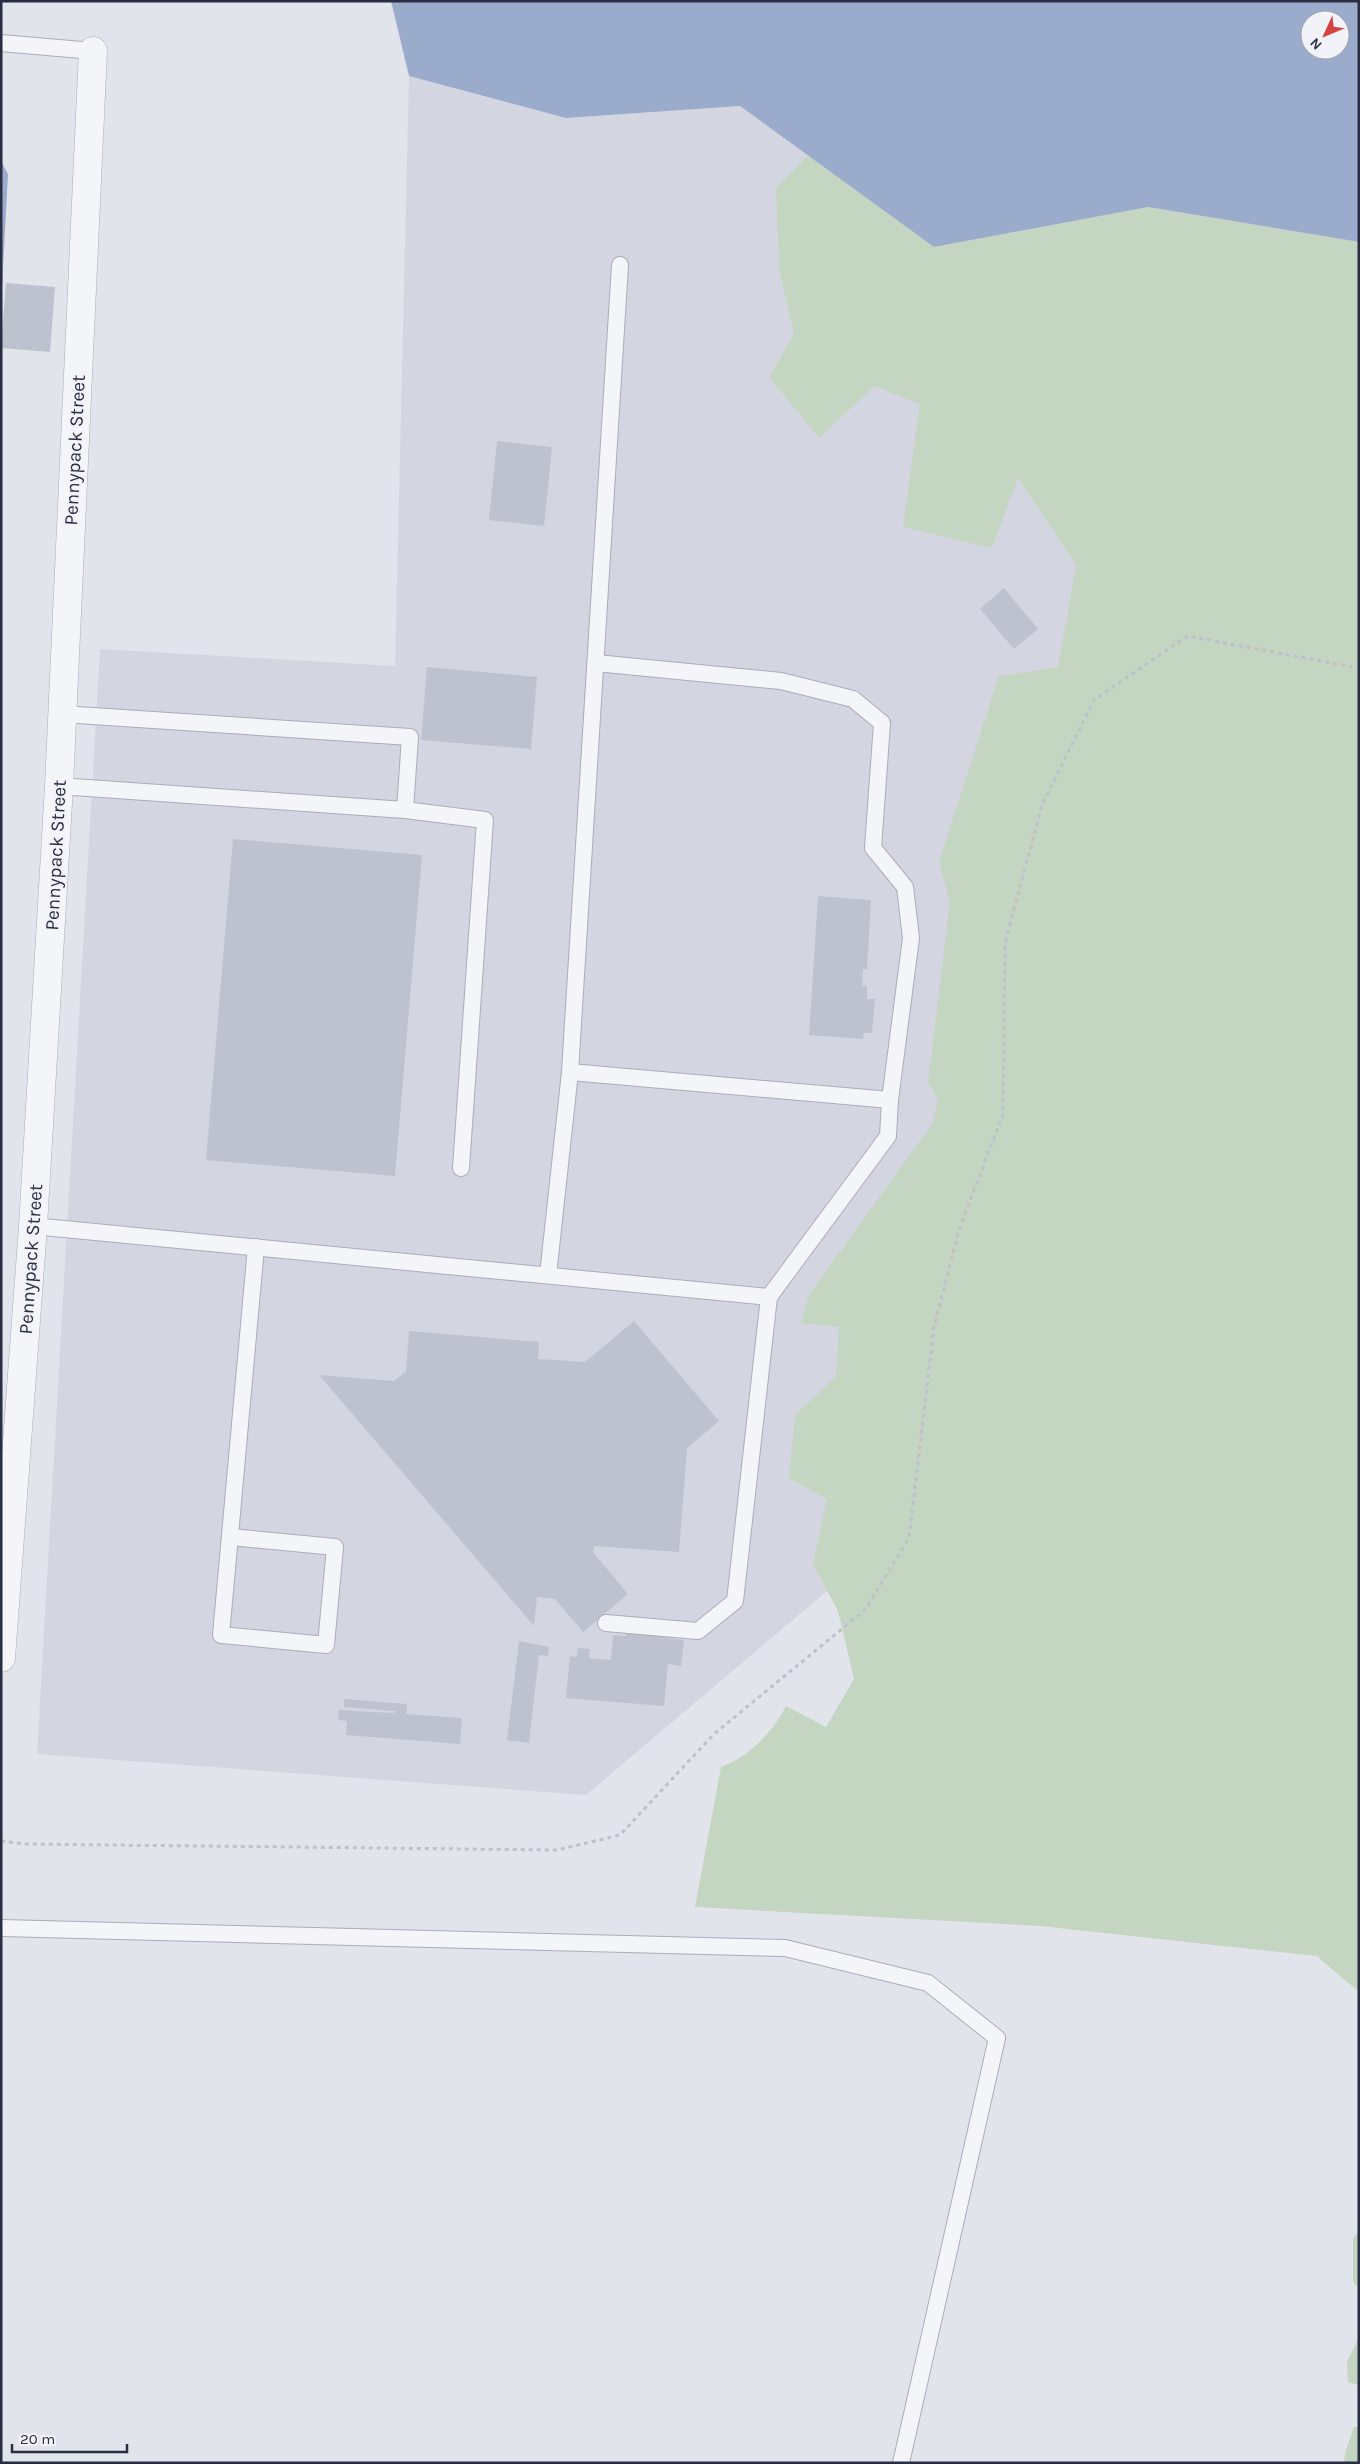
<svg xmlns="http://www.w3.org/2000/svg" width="1360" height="2464" font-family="Karla,sans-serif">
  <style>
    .built { fill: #d3d6e0 }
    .green { fill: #c4d5c2 }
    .water { fill: #9babcc; fill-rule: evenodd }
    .building { fill: #bec2ce }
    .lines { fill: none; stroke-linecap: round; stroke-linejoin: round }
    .service-casing { stroke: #aaadb9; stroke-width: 18 }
    .minor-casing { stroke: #aaadb9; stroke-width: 29 }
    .path { stroke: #bfc1ca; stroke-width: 3; stroke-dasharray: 4 4; stroke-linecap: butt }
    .service { stroke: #f4f5f9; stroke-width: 16 }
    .minor { stroke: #f4f5f9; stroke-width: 28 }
    .labels { text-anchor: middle; stroke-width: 4; stroke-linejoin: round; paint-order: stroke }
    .street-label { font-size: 19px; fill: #292e43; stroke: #f1f3f8 }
  </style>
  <rect width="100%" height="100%" fill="#e1e4eb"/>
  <polygon class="built" points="409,76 566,118 740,106 934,247 1096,513 866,1558 586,1795 37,1754 100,649 395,666"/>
  <g class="green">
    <path d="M808,155L934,247L1148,207L1359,242V1992L1317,1956L1040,1926L695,1907L721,1767C749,1757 773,1732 786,1706L826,1727L854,1679L838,1611L813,1564L827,1499L789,1478L795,1415L836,1377L839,1327L801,1323L809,1295L932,1124L938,1100L928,1082L950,902L939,861L999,676L1058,667L1076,565L1018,478L992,548L903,527L920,404L874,386L819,438L769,377L794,334L779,269L776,189Z"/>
    <polygon points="1359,2231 1359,2288 1353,2282 1353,2238"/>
    <polygon points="1359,2337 1359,2385 1348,2382 1347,2362"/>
    <polygon points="1354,2427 1359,2427 1359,2463 1344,2463 1345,2453"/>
  </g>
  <g class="water">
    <path d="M391,1H1359V242L1148,207L934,247L740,106L566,118L409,76ZM1310,20H1340V50H1310Z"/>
    <polygon points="1,161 8,174 1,305"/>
  </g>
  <g class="building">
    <polygon points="6,283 55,287 50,352 1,348"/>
    <polygon points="497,441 552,447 544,526 489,520"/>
    <polygon points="1004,588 1038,629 1014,649 980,609"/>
    <polygon points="427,667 537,677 531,749 421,740"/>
    <polygon points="233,839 422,855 395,1176 206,1160"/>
    <polygon points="818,896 871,900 867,969 863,969 862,985 867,986 867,999 875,999 872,1033 864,1033 863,1039 809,1035"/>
    <polygon points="634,1321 719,1421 687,1448 679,1552 594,1546 593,1552 628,1594 583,1632 555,1599 537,1597 534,1626 319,1375 394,1381 406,1371 409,1331 539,1342 538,1359 585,1362"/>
    <polygon points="626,1630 667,1633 666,1638 684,1640 681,1666 668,1664 664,1706 566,1698 570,1656 577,1657 578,1648 590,1649 589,1658 611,1660 613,1635 626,1636"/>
    <polygon points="519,1641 549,1647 548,1656 539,1655 529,1743 507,1740"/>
    <polygon points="344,1699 407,1704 406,1714 462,1718 460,1744 346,1735 347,1721 338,1720 339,1710 394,1713 395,1711 344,1707"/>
  </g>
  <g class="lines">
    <g class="service-casing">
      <g id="service">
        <polyline points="1,43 93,51"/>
        <polyline points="596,663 781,681 853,699 882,723 873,848 905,887 911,938 890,1100"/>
        <polyline points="59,786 405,810 410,737 62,714"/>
        <polyline points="405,810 485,820 461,1168"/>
        <polyline points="570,1072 620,265"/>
        <polyline points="33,1226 769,1297 888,1136 890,1100 570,1072 548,1275"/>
        <polyline points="231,1537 335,1547 326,1645 221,1635 256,1247"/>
        <polyline points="606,1623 698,1631 735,1601 769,1297"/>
        <polyline points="1,1928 785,1948 928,1983 997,2038 901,2463"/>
      </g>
    </g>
    <g class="minor-casing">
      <polyline id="minor" points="1,1658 33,1226 59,786 93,51"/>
    </g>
    <polyline class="path" points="1,1841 24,1844 557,1850 620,1835 714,1734 865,1610 909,1538 934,1327 959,1230 1003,1114 1005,943 1042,805 1094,700 1187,636 1359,668"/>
    <use href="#service" class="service"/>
    <use href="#minor" class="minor"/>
  </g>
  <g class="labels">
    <g class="street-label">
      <text transform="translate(74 450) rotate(-87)" y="7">Pennypack Street</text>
      <text transform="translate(55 855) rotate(-87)" y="7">Pennypack Street</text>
      <text transform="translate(30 1259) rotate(-86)" y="7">Pennypack Street</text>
    </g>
  </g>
  <rect width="1360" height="2464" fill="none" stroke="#292e43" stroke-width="5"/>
  <g transform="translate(1325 35) rotate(226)"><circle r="24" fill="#f1f3f8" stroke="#a1a4b0"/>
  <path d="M0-4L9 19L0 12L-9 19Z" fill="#d54241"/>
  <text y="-8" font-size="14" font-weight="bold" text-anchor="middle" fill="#292e43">N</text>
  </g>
  <path d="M12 2444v8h115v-8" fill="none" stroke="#292e43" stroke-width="2.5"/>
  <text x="20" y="2444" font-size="15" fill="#292e43" stroke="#f1f3f8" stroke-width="4" paint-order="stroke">20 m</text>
</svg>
